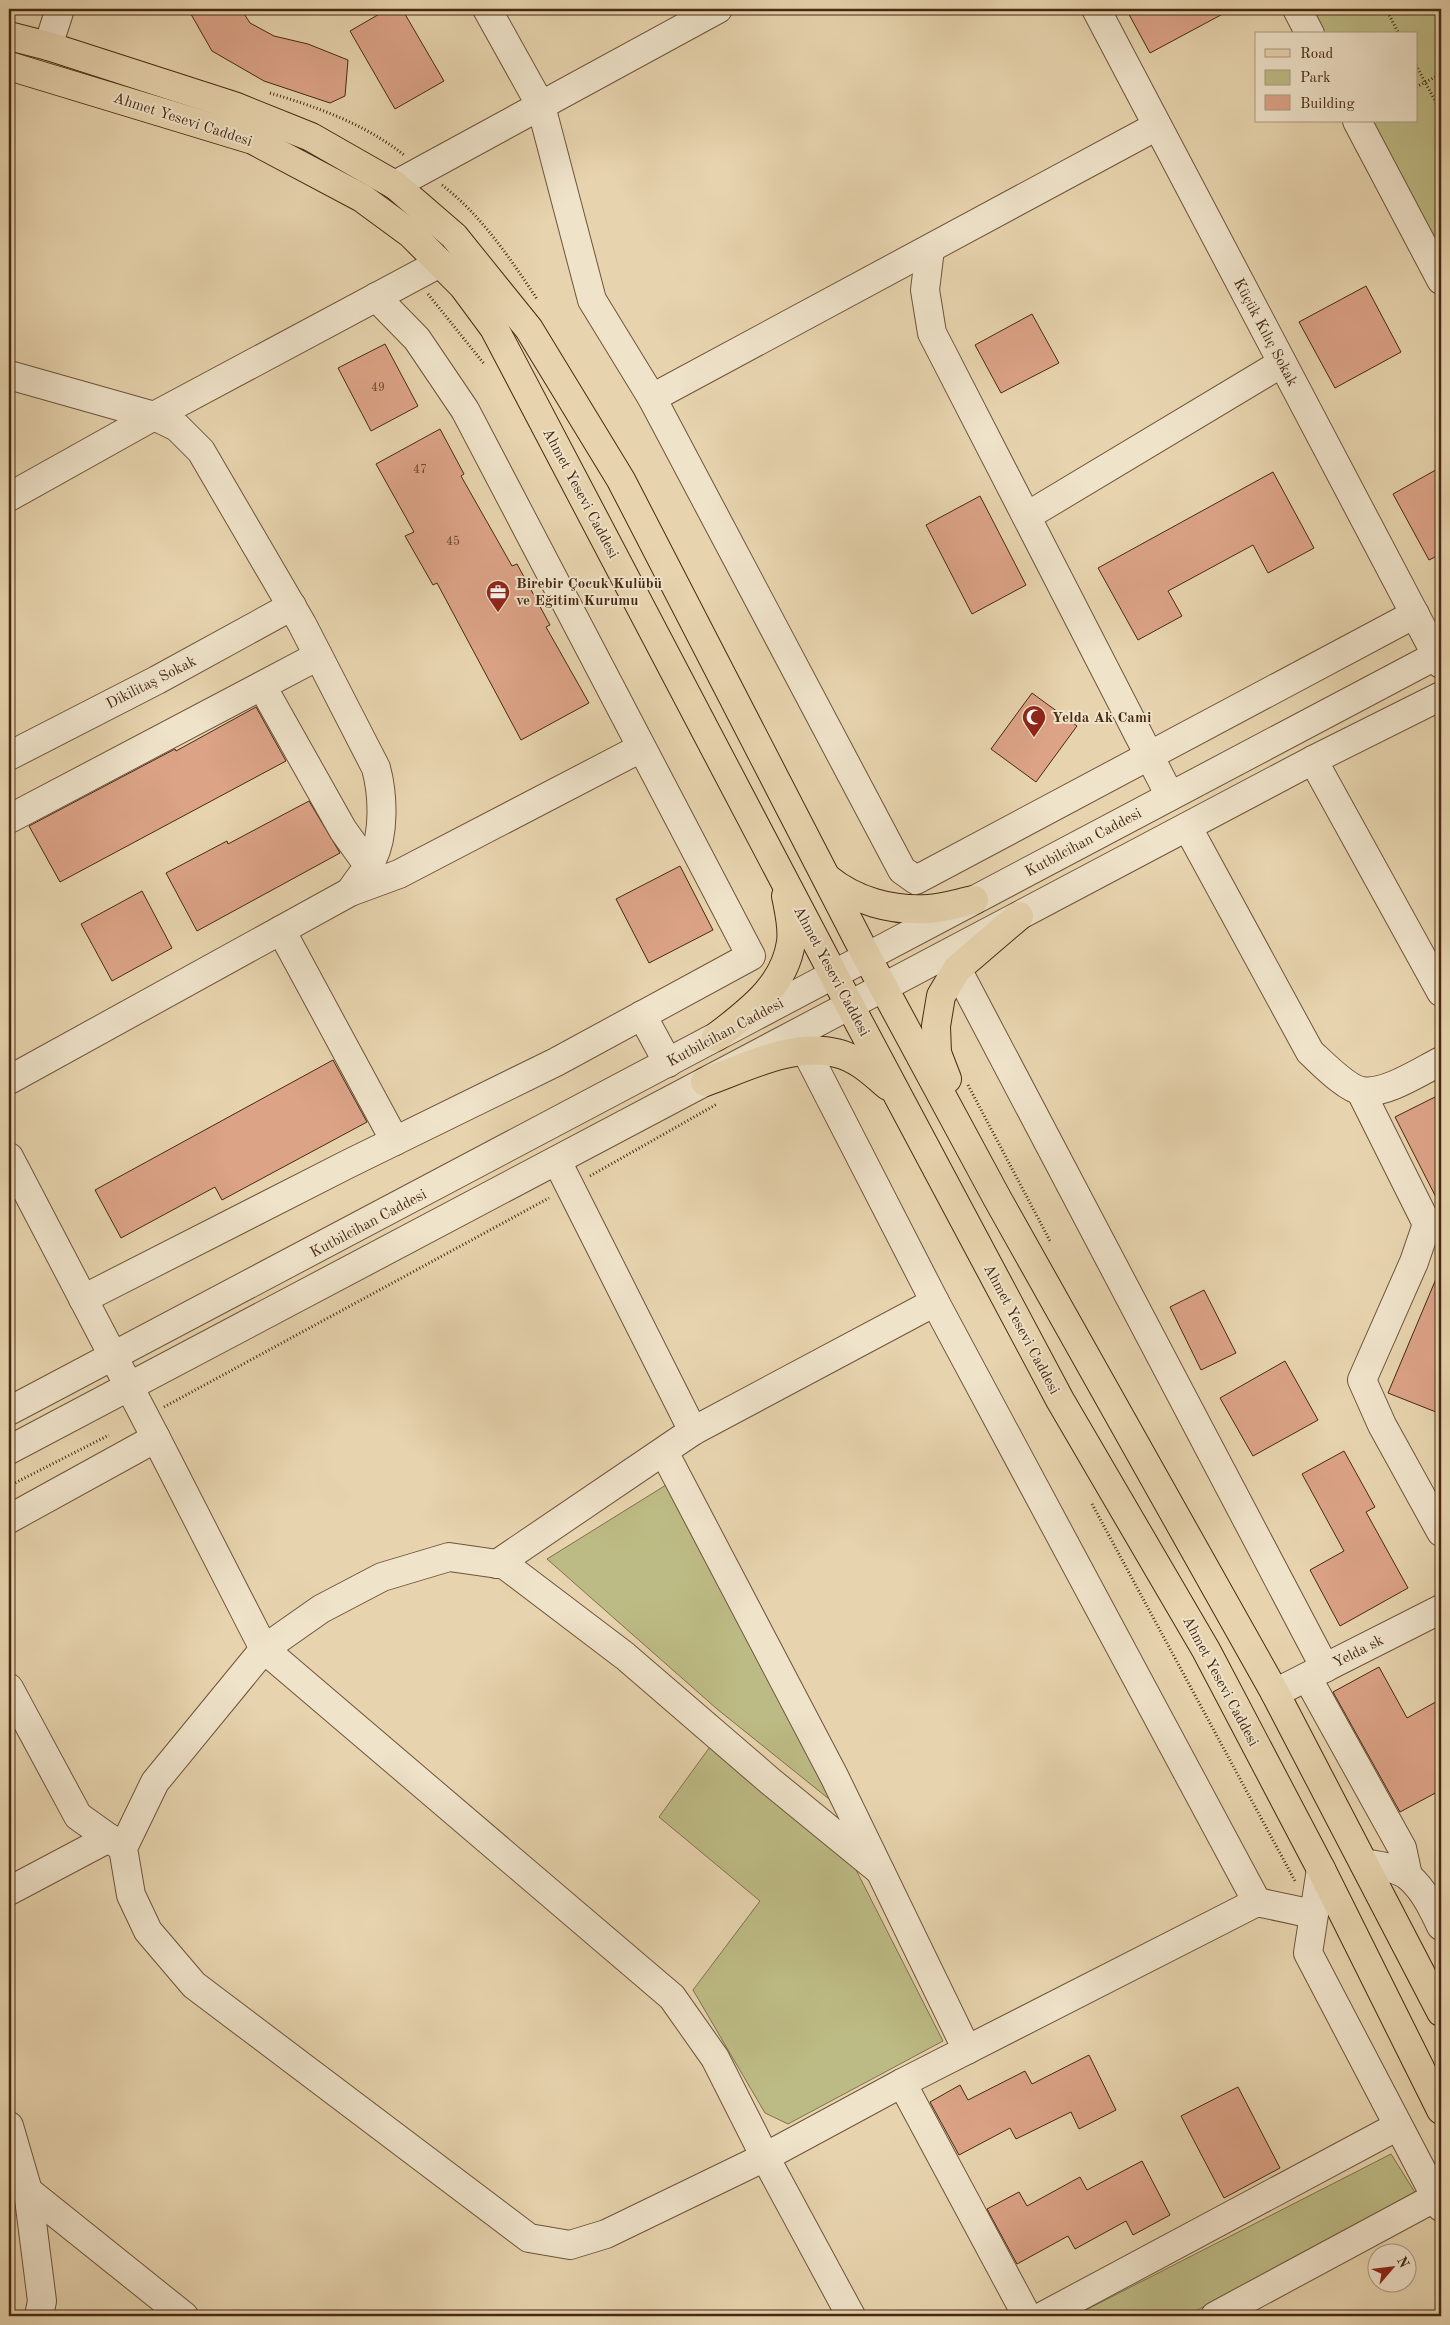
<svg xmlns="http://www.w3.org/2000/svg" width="1450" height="2325" font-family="'Old Standard TT',serif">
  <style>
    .green { fill: #bdbb85; stroke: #82724c }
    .building { fill: #dca387; stroke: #472913 }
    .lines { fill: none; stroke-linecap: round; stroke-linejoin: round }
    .minor-casing { stroke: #6f543a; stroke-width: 30 }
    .major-casing { stroke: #472913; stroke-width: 30 }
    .path { stroke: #472913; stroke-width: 3; stroke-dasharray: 1 2.5; stroke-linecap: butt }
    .minor { stroke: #efe3ca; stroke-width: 28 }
    .major { stroke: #e7d4ae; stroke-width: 28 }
    .labels { text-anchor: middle; stroke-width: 4; stroke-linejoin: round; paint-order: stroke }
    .number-label { font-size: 12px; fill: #6c4830 }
    .street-label { font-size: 15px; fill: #472913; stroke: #efe3ca }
    .poi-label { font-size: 15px; font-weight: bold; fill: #472913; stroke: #efe3ca; text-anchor: start }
  </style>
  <rect width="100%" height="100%" fill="#e7d4ae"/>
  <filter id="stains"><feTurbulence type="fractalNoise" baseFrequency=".004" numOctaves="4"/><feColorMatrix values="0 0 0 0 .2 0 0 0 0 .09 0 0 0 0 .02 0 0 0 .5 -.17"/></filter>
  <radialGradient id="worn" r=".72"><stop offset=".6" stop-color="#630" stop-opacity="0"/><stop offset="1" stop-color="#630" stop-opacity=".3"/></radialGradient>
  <g class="green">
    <polygon points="1311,9 1441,9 1441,251 1372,121 1416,121 1416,34 1325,34"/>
    <polygon points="666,1485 834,1803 717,1709 547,1559"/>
    <polygon points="712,1744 850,1858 943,2041 788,2124 765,2113 693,1990 760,1901 659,1817"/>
    <polygon points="1391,2154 1416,2194 1186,2316 1074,2316"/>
  </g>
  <g class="building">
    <polygon points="188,9 241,9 250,23 274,36 308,44 348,60 345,96 330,103 264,81 212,51"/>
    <polygon points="388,9 402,9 444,81 395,109 350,31"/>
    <polygon points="1126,9 1232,9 1150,53"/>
    <polygon points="1366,286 1401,352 1335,388 1299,322"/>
    <polygon points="1032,314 1059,363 1001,393 975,345"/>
    <polygon points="385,344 418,406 371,431 338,368"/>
    <polygon points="440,429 464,474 461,476 512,566 517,564 550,625 546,627 589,703 521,740 437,583 433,585 405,536 414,532 376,464"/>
    <polygon points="1441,467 1441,554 1429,560 1393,494"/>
    <polygon points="1273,472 1314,548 1268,573 1253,545 1168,591 1182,616 1138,640 1098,568"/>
    <polygon points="980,496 1026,585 972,614 926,525"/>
    <polygon points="1032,693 1077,726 1036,782 991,749"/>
    <polygon points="256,707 286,761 60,882 29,826 175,749 176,751"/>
    <polygon points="309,801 340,853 197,931 166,873 227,841 228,844"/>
    <polygon points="680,866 713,930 649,963 616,899"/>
    <polygon points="142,891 172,948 112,981 81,924"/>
    <polygon points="333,1060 367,1122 222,1200 215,1187 121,1238 95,1190"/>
    <polygon points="1441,1094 1441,1207 1395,1117"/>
    <polygon points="1441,1267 1441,1414 1388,1393"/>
    <polygon points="1204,1290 1236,1353 1201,1370 1170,1307"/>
    <polygon points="1285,1361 1318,1420 1253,1456 1220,1398"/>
    <polygon points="1344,1451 1375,1507 1366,1512 1408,1588 1340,1626 1310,1570 1344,1551 1302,1474"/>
    <polygon points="1379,1667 1407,1718 1441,1699 1441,1790 1400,1812 1333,1692"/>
    <polygon points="1089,2055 1116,2110 1079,2129 1071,2112 1016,2139 1010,2128 959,2155 930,2102 960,2085 968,2100 1025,2071 1032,2084"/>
    <polygon points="1238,2087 1280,2168 1224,2198 1181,2116"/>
    <polygon points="1142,2161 1170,2215 1133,2235 1126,2221 1075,2249 1068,2236 1017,2264 987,2209 1019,2192 1027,2206 1080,2177 1087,2190"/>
  </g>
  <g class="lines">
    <g class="minor-casing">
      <g id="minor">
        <polyline points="487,9 541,106 592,300 652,398 902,870 916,880 1415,614"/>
        <polyline points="1096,9 1441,664"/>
        <polyline points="1297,9 1310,34"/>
        <polyline points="48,46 60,9"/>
        <polyline points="1357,121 1441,280"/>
        <polyline points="395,185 718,9"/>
        <polyline points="930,249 925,290 932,333 1170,796"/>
        <path d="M9,375L154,416L177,427L201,451L302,624L376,768C383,794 385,834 372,860C366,871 357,881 350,892"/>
        <polyline points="652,398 1157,126"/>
        <polyline points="9,497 154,416 440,263"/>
        <polyline points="1027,516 1282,363"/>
        <polyline points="262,686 343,830 368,865"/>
        <polyline points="9,756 157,680 292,606"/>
        <polyline points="1313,760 1441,992"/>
        <polyline points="9,819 318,656"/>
        <path d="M1188,828L1310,1052C1322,1063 1347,1089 1362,1091C1385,1095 1421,1071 1441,1061"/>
        <polyline points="281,930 395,1141"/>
        <polyline points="957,969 1325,1668"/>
        <polyline points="642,1015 668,1063"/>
        <polyline points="806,1051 935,1302 1257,1902"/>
        <polyline points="9,1080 350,892 399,874 641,748"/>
        <polyline points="1361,1092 1427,1224 1414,1262 1362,1380 1382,1425 1441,1532"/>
        <polyline points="9,1157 156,1438 264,1649 672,1997 715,2058 765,2157 851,2316"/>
        <polyline points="557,1161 693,1431"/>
        <polyline points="83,1299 348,1164 556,1062 751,956 465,410 417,339 376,297"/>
        <polyline points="9,1411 1441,653"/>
        <polyline points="9,1450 1313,760 1441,696"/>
        <polyline points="664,1452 834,1776 967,2050"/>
        <polyline points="9,1519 156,1438"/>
        <polyline points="497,1564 693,1431 935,1302"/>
        <polyline points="1307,1677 1402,1848 1408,1876"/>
        <polyline points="9,1688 78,1816 123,1848"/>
        <polyline points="1275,1693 1441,1609"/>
        <path d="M1364,1863C1378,1866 1398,1867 1409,1877C1424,1890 1433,1909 1441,1926"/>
        <polyline points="1321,1869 1308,1953 1441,2207"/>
        <polyline points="880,1871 770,1781 625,1656 505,1565 449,1557 382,1577 321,1609 264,1649 155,1782 123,1848 131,1895 148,1931 194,1985 529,2238 570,2245 606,2234 765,2157 902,2083 1257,1902 1313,1914"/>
        <polyline points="9,1891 109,1838"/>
        <polyline points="902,2083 1027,2316"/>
        <polyline points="9,2126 28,2191 42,2301 39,2316"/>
        <polyline points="28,2191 184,2316"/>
        <polyline points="1043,2316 1398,2126"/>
        <polyline points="1215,2316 1436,2197"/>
      </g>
    </g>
    <g class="major-casing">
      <g id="major">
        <polyline points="9,36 48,46 234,106 311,137 395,185 454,236 529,329 621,480 867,957 997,1198 1275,1693 1441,2012"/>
        <polyline points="9,66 253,140 362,198 411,234 463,286 494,328 848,1002 1060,1400 1206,1650 1321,1869 1441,2110"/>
        <path d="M827,878C855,901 891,911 928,909C943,908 959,903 974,900"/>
        <path d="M716,1037C748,1012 785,986 791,942C793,927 789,911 786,896"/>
        <polyline points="947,1079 937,1053 936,1026 941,996 957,969 1019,916"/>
        <path d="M705,1082C745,1068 793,1042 836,1053C856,1057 873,1073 888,1086"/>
      </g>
    </g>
    <g class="path">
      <polyline points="1386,9 1399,34"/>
      <polyline points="1416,65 1441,112"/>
      <polyline points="1416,87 1441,74"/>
      <path d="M270,93C317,107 365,124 404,155"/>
      <path d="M442,185C481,215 510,258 537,299"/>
      <polyline points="428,294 485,365"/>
      <polyline points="968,1085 1050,1241"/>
      <polyline points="590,1176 717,1104"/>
      <polyline points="164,1407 549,1198"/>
      <polyline points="9,1486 109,1435"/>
      <polyline points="1092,1504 1295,1881"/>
    </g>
    <use href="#minor" class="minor"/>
    <use href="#major" class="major"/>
  </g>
  <defs>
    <g id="office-pin" transform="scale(1.25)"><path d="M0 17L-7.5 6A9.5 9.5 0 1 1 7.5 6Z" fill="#8f2418" stroke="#efe3ca"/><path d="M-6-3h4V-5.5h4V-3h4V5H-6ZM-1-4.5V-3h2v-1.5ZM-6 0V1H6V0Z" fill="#fff"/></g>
    <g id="mosque-pin" transform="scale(1.25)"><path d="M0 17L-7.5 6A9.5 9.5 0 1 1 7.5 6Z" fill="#8f2418" stroke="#efe3ca"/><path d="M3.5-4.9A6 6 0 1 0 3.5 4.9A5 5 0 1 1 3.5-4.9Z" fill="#fff"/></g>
  </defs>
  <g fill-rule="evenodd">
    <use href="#office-pin" x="498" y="592"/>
    <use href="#mosque-pin" x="1034" y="717"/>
  </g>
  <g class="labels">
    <g class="number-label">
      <text x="378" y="391">49</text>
      <text x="420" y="473">47</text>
      <text x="453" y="545">45</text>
    </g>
    <g class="street-label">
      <text transform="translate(183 119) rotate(18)" y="5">Ahmet Yesevi Caddesi</text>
      <text transform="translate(1266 332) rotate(62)" y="5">Küçük Kılıç Sokak</text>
      <text transform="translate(581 493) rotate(62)" y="5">Ahmet Yesevi Caddesi</text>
      <text transform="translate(151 682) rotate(-27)" y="5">Dikilitaş Sokak</text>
      <text transform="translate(1083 842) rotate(-28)" y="5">Kutbilcihan Caddesi</text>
      <text transform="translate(832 971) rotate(62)" y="5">Ahmet Yesevi Caddesi</text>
      <text transform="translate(725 1032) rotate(-28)" y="5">Kutbilcihan Caddesi</text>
      <text transform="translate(368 1223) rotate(-28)" y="5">Kutbilcihan Caddesi</text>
      <text transform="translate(1022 1329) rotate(62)" y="5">Ahmet Yesevi Caddesi</text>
      <text transform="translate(1358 1651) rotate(-27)" y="5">Yelda sk</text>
      <text transform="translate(1221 1681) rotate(62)" y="5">Ahmet Yesevi Caddesi</text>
    </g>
    <g class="poi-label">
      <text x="516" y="588">Birebir Çocuk Kulübü<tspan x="516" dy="17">ve Eğitim Kurumu</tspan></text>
      <text x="1052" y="722">Yelda Ak Cami</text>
    </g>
  </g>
  <rect width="1450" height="2325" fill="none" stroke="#e7d4ae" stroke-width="30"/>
  <rect x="10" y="10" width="1430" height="2305" fill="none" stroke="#472913" stroke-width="2.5"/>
  <rect x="15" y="15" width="1420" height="2295" fill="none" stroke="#472913"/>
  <rect x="1255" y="32" width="162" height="90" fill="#efe3ca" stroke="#ac9981"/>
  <rect x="1265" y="49" width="25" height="8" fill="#e7d4ae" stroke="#ac9981"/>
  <text x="1300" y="58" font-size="15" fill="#472913">Road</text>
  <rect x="1265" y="70" width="25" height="15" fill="#bdbb85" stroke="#ac9981"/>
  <text x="1300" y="82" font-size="15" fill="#472913">Park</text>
  <rect x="1265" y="95" width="25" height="15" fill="#dca387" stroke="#ac9981"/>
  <text x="1300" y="108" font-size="15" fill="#472913">Building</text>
  <g transform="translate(1392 2268) rotate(62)"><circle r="24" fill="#efe3ca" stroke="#ac9981"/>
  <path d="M0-4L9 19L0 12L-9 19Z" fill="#8f2418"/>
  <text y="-8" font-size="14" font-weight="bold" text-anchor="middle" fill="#472913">N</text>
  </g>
  <rect width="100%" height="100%" filter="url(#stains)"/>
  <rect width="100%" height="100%" fill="url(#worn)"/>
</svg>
